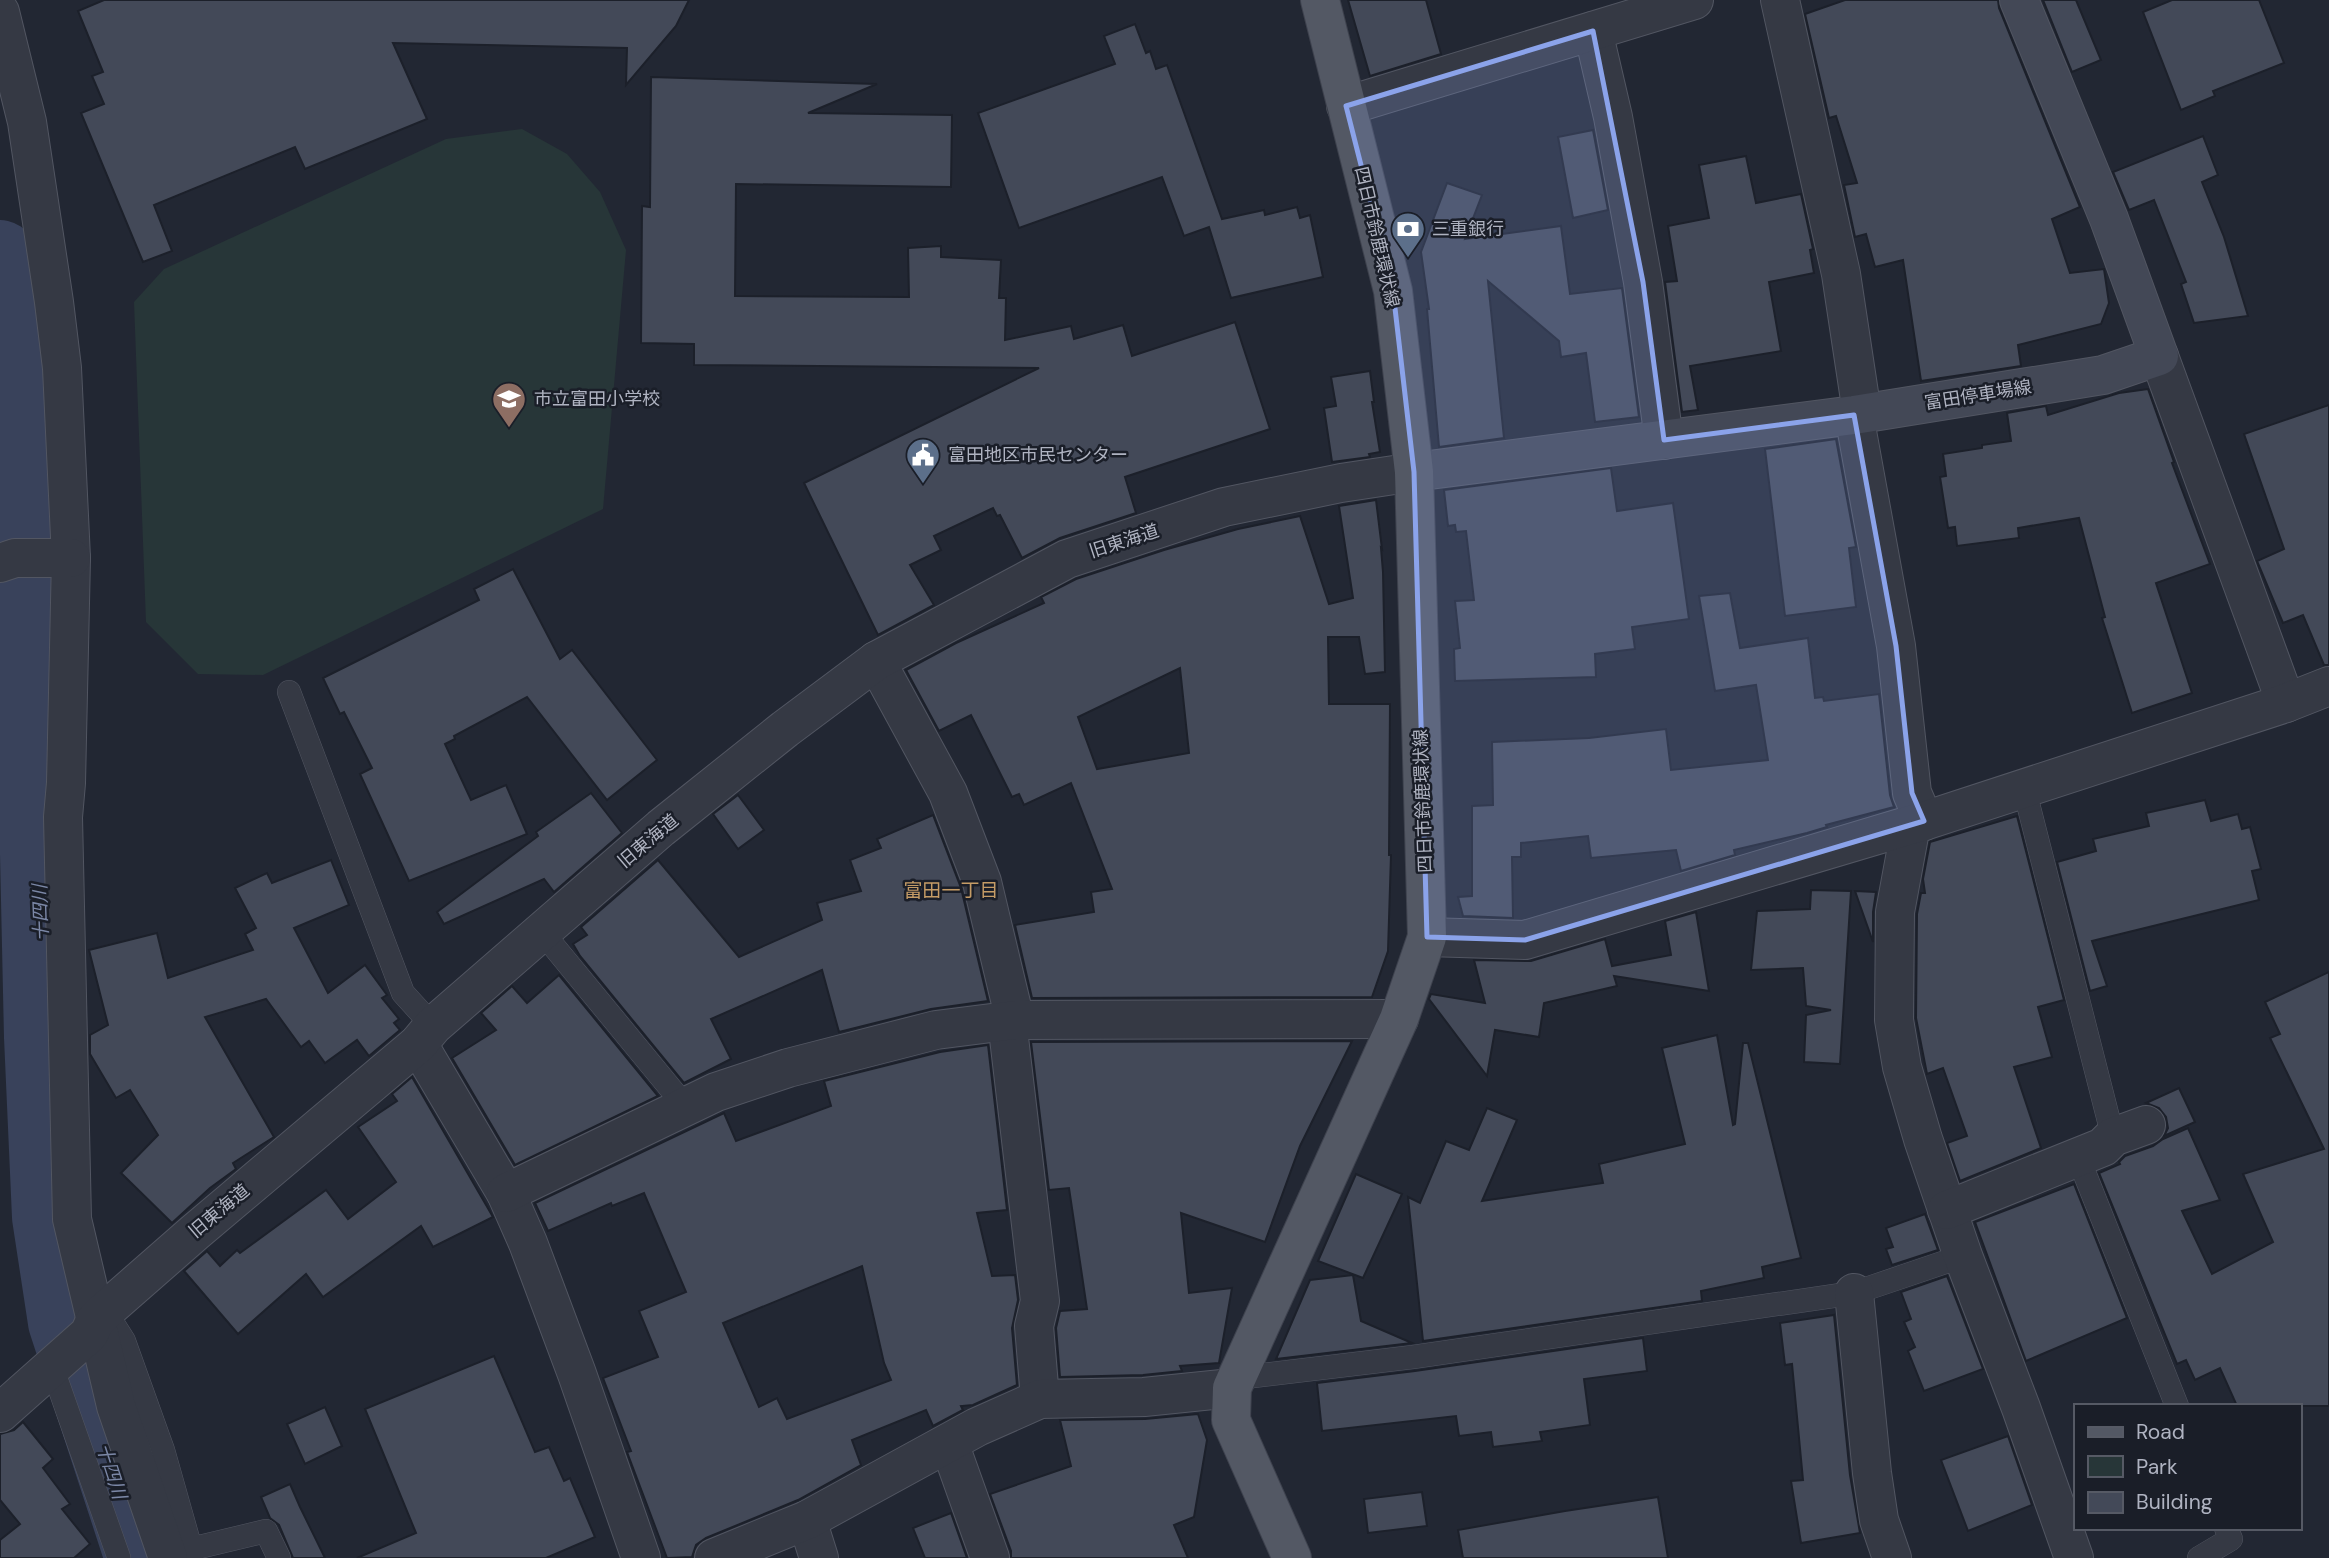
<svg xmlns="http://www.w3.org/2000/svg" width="2329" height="1558" font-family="'DM Sans','Noto Sans JP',sans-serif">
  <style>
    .green { fill: #273638 }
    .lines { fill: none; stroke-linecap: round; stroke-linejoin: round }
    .river { stroke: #39425b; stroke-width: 72 }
    .building { fill: #434958; stroke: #1c202a; stroke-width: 2; fill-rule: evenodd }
    .service-casing { stroke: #525662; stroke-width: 24 }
    .minor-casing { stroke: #525662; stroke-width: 40 }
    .secondary-casing { stroke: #525662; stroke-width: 40 }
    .primary-casing { stroke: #3e424e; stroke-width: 40 }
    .service { stroke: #353944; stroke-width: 23 }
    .minor { stroke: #353944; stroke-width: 38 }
    .secondary { stroke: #434856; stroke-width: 38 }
    .primary { stroke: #535864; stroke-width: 38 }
    .marked { fill: #8ba3ea; fill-opacity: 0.2; stroke: #8ba3ea; stroke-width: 5; stroke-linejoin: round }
    .labels { text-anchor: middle; stroke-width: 5; stroke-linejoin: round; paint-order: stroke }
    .poi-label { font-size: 18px; fill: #afb3c1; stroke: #1a1e28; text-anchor: start }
    .street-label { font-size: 18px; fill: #afb3c1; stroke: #1a1e28 }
    .neighbourhood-label { font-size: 19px; fill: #c59c66; stroke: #1a1e28 }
    .water-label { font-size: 19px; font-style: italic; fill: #7b87a6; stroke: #1a1e28 }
  </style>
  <rect width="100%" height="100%" fill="#222733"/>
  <polygon class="green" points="522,129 567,154 600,192 626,250 603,509 263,675 198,674 146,622 134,302 164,269 446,139"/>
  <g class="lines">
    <polyline class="river" points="0,256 14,338 30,579 40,1037 48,1217 64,1322 141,1558"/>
  </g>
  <g class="building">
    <polygon points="104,0 689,0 676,26 626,85 627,48 393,43 427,119 305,169 295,147 154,205 172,251 143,262 81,113 104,104 92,76 103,72 78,11"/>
    <polygon points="1348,0 1426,0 1441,54 1370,76"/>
    <polygon points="1845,0 1998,0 1999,8 2080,207 2052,219 2070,273 2104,269 2109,303 2101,324 2018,345 2021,366 1921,381 1903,260 1875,267 1866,234 1855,237 1844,185 1857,183 1836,116 1829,118 1805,14"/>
    <polygon points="2043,0 2076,0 2101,60 2072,72"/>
    <polygon points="2172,0 2259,0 2284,63 2213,91 2215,96 2181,110 2143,12"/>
    <polygon points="1135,24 1146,53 1150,51 1156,69 1167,65 1222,219 1264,210 1265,215 1297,207 1300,218 1310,215 1323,277 1231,298 1209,227 1184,236 1162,177 1019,228 978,113 1115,64 1104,36"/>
    <polygon points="651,77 877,84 808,113 952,115 951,187 736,184 735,296 909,297 908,248 941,246 941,257 1001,260 999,298 1006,298 1005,340 1071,326 1074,339 1123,325 1132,356 1235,322 1270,429 1125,477 1136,513 1060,538 1022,558 1000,515 997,516 993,508 934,536 941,550 910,565 934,605 878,635 804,483 1039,368 694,365 694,344 641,343 642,206 650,207"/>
    <polygon points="1593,130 1608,210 1573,218 1558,137"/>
    <polygon points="2203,136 2218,175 2202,182 2224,237 2248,316 2194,323 2181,284 2186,282 2154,200 2129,210 2113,172"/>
    <polygon points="1746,156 1756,203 1801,194 1813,249 1810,250 1814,273 1769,282 1781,351 1690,366 1698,410 1682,412 1665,282 1677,281 1668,226 1709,218 1699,165"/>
    <polygon points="1447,183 1482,195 1465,239 1561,226 1570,294 1622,288 1639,417 1595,422 1586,353 1561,357 1559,341 1488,281 1504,438 1439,447 1427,309 1429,309 1421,252"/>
    <polygon points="1370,371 1374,402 1372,402 1380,452 1369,454 1370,457 1332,462 1324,408 1336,406 1331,377"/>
    <polygon points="2148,389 2174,462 2172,463 2210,564 2156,583 2192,693 2132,713 2102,618 2105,617 2079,518 2018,528 2019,538 1957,546 1955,527 1948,528 1940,477 1946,476 1943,454 1982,448 1982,445 2011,441 2007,413 2046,406 2048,415 2119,393"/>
    <polygon points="2329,405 2329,665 2324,665 2303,615 2283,623 2257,561 2284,549 2244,434"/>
    <polygon points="1836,439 1856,547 1849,548 1856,607 1785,616 1765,449"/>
    <polygon points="1611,468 1617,511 1673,503 1689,619 1632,627 1635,649 1595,654 1596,677 1455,681 1454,649 1460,648 1455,601 1474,600 1466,531 1456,532 1455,525 1448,526 1444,490"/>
    <path d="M1376,500L1382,549L1381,548L1383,572L1385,672L1365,674L1359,637H1328L1329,704H1390L1389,855H1391L1388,951L1372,997L1032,998L1015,925L1094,912L1091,892L1112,889L1071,783L1024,805L1019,794L1012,797L971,715L939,731L906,670L956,643L1044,603L1041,597L1076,579L1164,550L1238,529L1300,516L1329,604L1353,598L1339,506ZM1180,668L1189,753L1097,769L1078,717Z"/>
    <polygon points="513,569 560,659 572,650 657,760 607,800 527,697 454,736 455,739 445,744 471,800 506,785 527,834 409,881 360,774 372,768 344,712 340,714 323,678 479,600 474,589"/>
    <polygon points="1730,593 1740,648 1808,638 1815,698 1823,697 1824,701 1879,694 1890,795 1894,807 1826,825 1827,827 1807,833 1734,850 1735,855 1681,871 1676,850 1591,858 1588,836 1521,843 1521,857 1512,857 1513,918 1463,916 1458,897 1472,896 1472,806 1493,805 1492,742 1589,738 1666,729 1671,770 1768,760 1756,685 1715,691 1699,596"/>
    <polygon points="591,793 622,833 554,892 544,879 444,924 437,912 538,836 536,832"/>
    <polygon points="738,795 764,830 738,849 713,814"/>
    <polygon points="2205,800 2211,821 2238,814 2242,829 2250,827 2261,869 2252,871 2259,900 2092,941 2107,986 2090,991 2057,862 2096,851 2093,839 2149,826 2146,813"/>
    <polygon points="933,815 961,888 988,1001 931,1009 839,1032 822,970 711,1019 731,1059 684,1083 580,956 573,944 587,935 581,927 658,860 739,957 822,920 817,903 861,891 850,860 881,848 877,839"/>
    <polygon points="2017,816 2064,1000 2038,1007 2052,1057 2014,1067 2041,1148 1960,1181 1947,1143 1967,1136 1943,1068 1927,1074 1916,1018 1917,914 1921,893 1925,893 1923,879 1930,842"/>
    <polygon points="331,860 349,905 294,928 328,993 365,965 387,995 382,998 399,1019 394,1023 400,1030 369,1056 357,1040 325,1063 309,1041 301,1047 266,999 205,1017 274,1137 233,1163 236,1169 210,1188 172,1223 121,1173 158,1135 130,1090 116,1098 90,1054 90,1035 108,1025 89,950 157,933 168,978 253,950 245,934 256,928 235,888 267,873 272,883"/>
    <polygon points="1811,890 1851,891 1840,1064 1804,1062 1806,1015 1831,1010 1806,1006 1803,968 1751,970 1757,911 1810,909"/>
    <polygon points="1855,891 1876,892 1873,912 1873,942"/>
    <polygon points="1696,912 1709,991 1614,976 1617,986 1544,1003 1539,1037 1495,1030 1487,1076 1429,999 1431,994 1485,1003 1474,960 1531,961 1605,939 1612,966 1671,955 1665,921"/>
    <polygon points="2329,972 2329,1406 2237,1406 2220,1368 2195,1380 2186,1360 2177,1364 2099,1173 2120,1164 2119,1162 2125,1156 2153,1146 2163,1139 2188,1128 2220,1200 2182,1211 2212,1274 2273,1242 2243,1174 2324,1149 2270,1038 2280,1034 2265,1002"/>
    <polygon points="559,975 658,1096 515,1165 452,1058 496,1030 481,1013 512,986 527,1003"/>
    <polygon points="1717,1035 1733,1125 1735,1124 1743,1043 1748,1043 1801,1258 1762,1267 1764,1278 1701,1291 1702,1301 1423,1341 1408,1197 1420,1203 1446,1141 1469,1150 1487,1108 1517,1120 1482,1201 1603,1183 1599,1164 1685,1144 1662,1048"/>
    <polygon points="1352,1041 1300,1146 1265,1242 1181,1213 1189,1293 1232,1288 1219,1363 1180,1366 1182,1371 1143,1375 1060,1377 1056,1328 1060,1311 1087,1309 1069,1188 1049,1190 1031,1042"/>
    <path d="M988,1045L1007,1210L977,1213L992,1276L1015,1275L1018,1300L1012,1328L1017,1385L973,1405L961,1406L963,1410L933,1426L926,1410L852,1440L861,1465L798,1500L706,1538L696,1545L692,1557L667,1558L627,1452L631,1451L603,1378L658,1357L639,1311L686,1292L644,1193L612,1206L611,1203L548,1231L535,1203L724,1113L736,1141L831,1106L824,1081L940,1052ZM862,1266L884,1363L891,1380L787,1419L777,1398L759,1407L723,1323Z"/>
    <polygon points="412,1077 493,1217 433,1247 421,1226 323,1297 306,1274 238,1334 184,1271 207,1251 220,1266 237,1250 240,1253 326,1190 348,1219 396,1182 358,1127 397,1101 392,1094"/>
    <polygon points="2179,1088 2195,1122 2164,1136 2168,1128 2166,1117 2159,1108 2146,1103"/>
    <polygon points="1356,1174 1402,1194 1363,1278 1318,1261"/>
    <polygon points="2074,1184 2127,1318 2026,1361 1975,1222"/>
    <polygon points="1925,1214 1938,1250 1892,1265 1886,1249 1893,1247 1886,1228"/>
    <polygon points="1353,1275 1361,1321 1412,1343 1276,1359 1310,1280"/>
    <polygon points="1947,1276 1983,1369 1924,1391 1908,1351 1915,1347 1904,1322 1911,1319 1901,1292"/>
    <polygon points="1834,1315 1850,1475 1860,1533 1801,1543 1791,1481 1803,1480 1792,1364 1785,1365 1780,1323"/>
    <polygon points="1643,1338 1647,1371 1584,1379 1590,1425 1540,1432 1542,1441 1493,1447 1491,1432 1459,1436 1456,1416 1322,1431 1317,1383 1415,1371"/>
    <polygon points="494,1356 535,1452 549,1447 564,1481 570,1478 595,1537 546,1558 357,1558 416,1533 365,1409"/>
    <polygon points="325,1407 342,1446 305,1464 287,1424"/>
    <polygon points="1198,1414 1207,1440 1194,1517 1174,1525 1188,1558 1011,1558 1011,1551 990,1494 1071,1466 1060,1420 1145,1419"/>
    <polygon points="23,1422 53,1459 43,1468 70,1504 62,1509 90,1544 74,1558 0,1558 0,1540 20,1524 0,1500 0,1434 14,1430"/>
    <polygon points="2008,1436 2032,1505 1968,1531 1941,1460"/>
    <polygon points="290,1484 300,1507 325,1558 293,1558 279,1525 270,1518 261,1497"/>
    <polygon points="1422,1492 1427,1526 1368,1533 1364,1499"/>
    <polygon points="1658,1497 1668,1558 1463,1558 1458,1530 1565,1511"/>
    <polygon points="951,1513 967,1558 925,1558 913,1528"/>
  </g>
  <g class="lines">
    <g class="service-casing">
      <g id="service">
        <polyline points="289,692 403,993 433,1026"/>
        <polyline points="2024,788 2113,1137"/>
        <polyline points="542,932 685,1106"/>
        <polyline points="2078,1157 2177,1406"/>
        <polyline points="105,1311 124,1341 163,1450 191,1549 266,1531 279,1558"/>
        <polyline points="52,1367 119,1558"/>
        <polyline points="1237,1378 1413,1357 1854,1293 1963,1256"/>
        <polyline points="2199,1558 2231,1539 2226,1528"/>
      </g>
    </g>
    <g class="minor-casing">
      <g id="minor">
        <polyline points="1780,0 1841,274 1862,413"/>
        <polyline points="0,12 27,122 54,302 62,368 71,558 66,783 63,817 72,1219 116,1406 168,1558"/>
        <polyline points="1593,31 1613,117 1643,282 1664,440"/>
        <polyline points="1346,106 1694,0"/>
        <polyline points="2159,356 2286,703"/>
        <polyline points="1854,415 1896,646 1912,793 1924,821"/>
        <polyline points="0,563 15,558 71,558"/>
        <polyline points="876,661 948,793 982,882 1015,1020"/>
        <polyline points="1911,825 1895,912 1894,1020 1902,1067 1923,1139 1963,1256 2021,1408 2074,1558"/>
        <polyline points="1427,937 1525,940 1924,821 2286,703 2329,686"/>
        <polyline points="1007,1021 1040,1301 1034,1326 1040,1399"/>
        <polyline points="418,1044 506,1193 528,1243 577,1374 641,1558"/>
        <polyline points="506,1193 716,1092 788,1068 936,1030 1015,1020 1399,1019"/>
        <polyline points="1947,1210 2103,1147 2113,1137 2146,1125"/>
        <polyline points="1854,1293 1872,1473 1879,1520 1892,1558"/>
        <polyline points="0,1413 89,1334 95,1321 105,1311 194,1233 418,1044 433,1026 661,828 785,729 876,661 1067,559 1224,507 1341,483 1414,472"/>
        <polyline points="949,1443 990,1558"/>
        <polyline points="807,1520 819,1558"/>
        <polyline points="714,1558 807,1520 977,1427 1040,1399 1144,1397 1232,1388"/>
      </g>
    </g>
    <g class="secondary-casing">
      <polyline id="secondary" points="1414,472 1854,415 2103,375 2159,356 2109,219 2019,0"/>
    </g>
    <g class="primary-casing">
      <polyline id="primary" points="1292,1558 1231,1420 1232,1388 1399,1019 1427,937 1414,472 1393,291 1320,0"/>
    </g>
    <use href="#service" class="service"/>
    <use href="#minor" class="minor"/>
    <use href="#secondary" class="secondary"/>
    <use href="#primary" class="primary"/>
  </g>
  <path class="marked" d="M1593,31L1643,282L1664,440L1854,415L1896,646L1912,793L1924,821L1525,940L1427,937L1414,472L1393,291L1346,106Z"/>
  <defs>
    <g id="bank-pin" transform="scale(1.75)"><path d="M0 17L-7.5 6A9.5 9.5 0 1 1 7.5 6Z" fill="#5c6f8a" stroke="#1a1e28"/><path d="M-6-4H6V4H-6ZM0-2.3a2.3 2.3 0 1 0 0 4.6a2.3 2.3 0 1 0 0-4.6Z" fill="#fff"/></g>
    <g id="school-pin" transform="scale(1.75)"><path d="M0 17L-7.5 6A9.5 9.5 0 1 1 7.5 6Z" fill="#8d6e63" stroke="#1a1e28"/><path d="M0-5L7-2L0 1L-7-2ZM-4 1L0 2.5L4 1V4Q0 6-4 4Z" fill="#fff"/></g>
    <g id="civic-pin" transform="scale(1.75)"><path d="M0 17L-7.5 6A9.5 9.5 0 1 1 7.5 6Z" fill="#5c6f8a" stroke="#1a1e28"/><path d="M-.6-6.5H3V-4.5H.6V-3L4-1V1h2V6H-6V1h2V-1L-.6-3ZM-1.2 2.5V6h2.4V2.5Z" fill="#fff"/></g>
  </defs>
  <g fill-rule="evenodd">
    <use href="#bank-pin" x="1408" y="229"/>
    <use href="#school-pin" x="509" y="399"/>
    <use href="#civic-pin" x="923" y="455"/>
  </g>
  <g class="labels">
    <g class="poi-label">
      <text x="1432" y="235">三重銀行</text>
      <text x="534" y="405">市立富田小学校</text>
      <text x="948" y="461">富田地区市民センター</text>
    </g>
    <g class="street-label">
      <text transform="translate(1377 237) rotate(77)" y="6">四日市鈴鹿環状線</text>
      <text transform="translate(1978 395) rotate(-9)" y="6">富田停車場線</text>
      <text transform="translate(1124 541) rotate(-18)" y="6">旧東海道</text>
      <text transform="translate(1423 801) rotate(-92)" y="6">四日市鈴鹿環状線</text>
      <text transform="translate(648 841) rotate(-40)" y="6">旧東海道</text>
      <text transform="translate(219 1211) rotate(-40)" y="6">旧東海道</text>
    </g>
    <g class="neighbourhood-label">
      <text x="951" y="897">富田一丁目</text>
    </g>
    <g class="water-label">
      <text transform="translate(40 913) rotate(-92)" y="7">十四川</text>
      <text transform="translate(112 1471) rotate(72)" y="7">十四川</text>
    </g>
  </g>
  <rect x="2074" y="1404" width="228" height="126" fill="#1a1e28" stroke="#565a65" stroke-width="2"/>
  <rect x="2088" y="1427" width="35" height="10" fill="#535864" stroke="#565a65" stroke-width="2"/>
  <text x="2136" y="1439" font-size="21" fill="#afb3c1">Road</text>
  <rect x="2088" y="1456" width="35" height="21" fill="#273638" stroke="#565a65" stroke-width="2"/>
  <text x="2136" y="1474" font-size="21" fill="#afb3c1">Park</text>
  <rect x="2088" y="1492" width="35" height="21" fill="#434958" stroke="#565a65" stroke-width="2"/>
  <text x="2136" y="1509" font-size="21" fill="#afb3c1">Building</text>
</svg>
